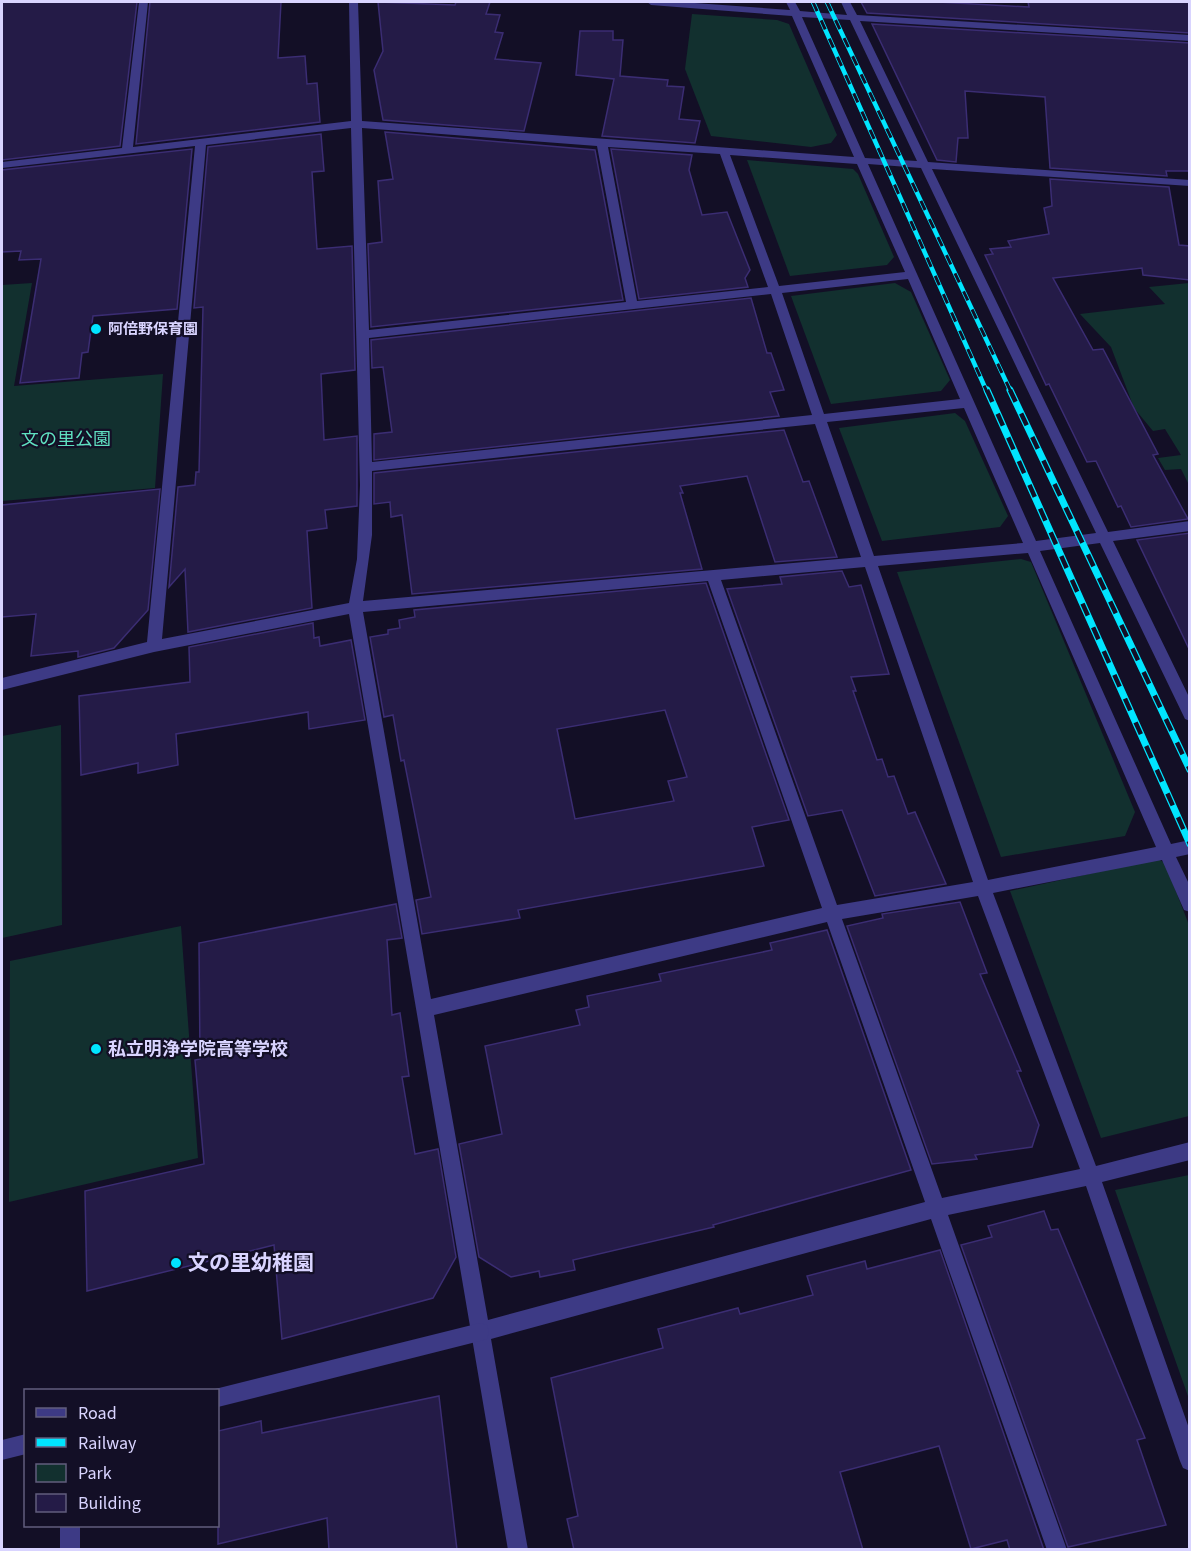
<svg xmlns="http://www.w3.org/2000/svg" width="1191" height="1551" font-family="'Source Sans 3','Noto Sans JP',sans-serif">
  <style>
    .green { fill: #12302f }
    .building { fill: #241b47; stroke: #3b2d73; stroke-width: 1.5; fill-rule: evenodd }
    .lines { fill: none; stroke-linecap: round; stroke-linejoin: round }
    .minor { fill: #3d3a85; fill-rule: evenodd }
    .tertiary { fill: #3d3a85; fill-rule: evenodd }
    .rail-far1-casing { stroke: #00e5ff; stroke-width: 4.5 }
    .rail-casing { stroke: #00e5ff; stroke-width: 7 }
    .rail-far1 { stroke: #130f26; stroke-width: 3; stroke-dasharray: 10; stroke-linecap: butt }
    .rail { stroke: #130f26; stroke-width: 4.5; stroke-dasharray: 13; stroke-linecap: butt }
    .poi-dot { fill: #00e5ff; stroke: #130f26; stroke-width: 2 }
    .labels { text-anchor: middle; stroke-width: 4.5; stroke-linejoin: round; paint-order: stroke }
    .far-poi-label { font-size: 15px; font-weight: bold; fill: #d9d4ff; stroke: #130f26; text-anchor: start }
    .park-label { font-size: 18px; fill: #5fe0c0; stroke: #130f26 }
    .poi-label { font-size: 18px; font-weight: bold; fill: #d9d4ff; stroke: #130f26; text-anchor: start }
    .near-poi-label { font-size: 21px; font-weight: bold; fill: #d9d4ff; stroke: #130f26; text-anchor: start }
  </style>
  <rect width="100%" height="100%" fill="#130f26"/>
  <g class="green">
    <polygon points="692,14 777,20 789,24 837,135 831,143 811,147 711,136 685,69"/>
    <polygon points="747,160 853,169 858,174 894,257 887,265 790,276"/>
    <polygon points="32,283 14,386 163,374 155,488 2,501 2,285"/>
    <polygon points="895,283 911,292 950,380 941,391 831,404 791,296"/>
    <polygon points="1189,283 1190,283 1189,485 1181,469 1165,470 1158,458 1181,455 1165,429 1153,431 1134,408 1111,347 1080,314 1165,304 1149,287"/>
    <polygon points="955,413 965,421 1008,516 1000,527 882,541 839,428"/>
    <polygon points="1021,559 1031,562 1135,812 1125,836 1001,857 897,572"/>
    <polygon points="61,725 62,925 2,938 2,736"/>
    <polygon points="1158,859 1165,863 1189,925 1189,1116 1101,1138 1010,891"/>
    <polygon points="181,926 198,1158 9,1202 10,961"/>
    <polygon points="1189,1175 1190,1175 1189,1399 1115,1190"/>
  </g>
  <g class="building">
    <polygon points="2,2 137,2 120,146 2,160"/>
    <polygon points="150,2 281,2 278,58 305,56 307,84 317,83 320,122 136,144"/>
    <polygon points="378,2 455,5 456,2 490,2 486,14 500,15 495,32 503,33 495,59 541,63 524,131 383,120 374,70 383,51"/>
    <polygon points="861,2 938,2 1029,7 1028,2 1190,2 1190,33 867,13"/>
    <polygon points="872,24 1190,43 1190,171 1166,171 1167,176 1050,168 1045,97 965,91 968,138 958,138 956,162 937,160"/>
    <polygon points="580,31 613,31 613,40 623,40 620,76 668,80 667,86 684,87 679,119 700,121 695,143 602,136 614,79 576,75"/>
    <polygon points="385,132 595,150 623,300 371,327 368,244 382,242 378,181 393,179"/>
    <polygon points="321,134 324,171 312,172 317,249 352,246 355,370 321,374 324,440 357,436 357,506 325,510 327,528 307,531 312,608 188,632 185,569 169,587 178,487 195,485 196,472 199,472 203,307 194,308 208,147"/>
    <polygon points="192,149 177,309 93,316 88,352 82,353 79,378 20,383 41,259 19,260 21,251 2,252 2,170"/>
    <polygon points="611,149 692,155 689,170 702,215 727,212 750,270 745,278 748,287 639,299"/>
    <polygon points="1050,179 1169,187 1179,245 1190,246 1190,280 1143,275 1142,268 1053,278 1093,350 1103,349 1158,454 1153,455 1188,519 1131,527 1121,506 1118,507 1096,461 1087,462 1049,384 1046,385 985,255 993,254 990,249 1011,247 1008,241 1049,234 1044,208 1052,206"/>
    <polygon points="751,298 767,353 771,353 784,390 770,392 779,416 374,460 374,434 392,432 383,367 372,368 371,340"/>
    <polygon points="784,430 803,482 809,481 837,557 775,562 747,476 680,486 683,493 680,493 702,569 412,594 402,515 391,517 390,502 374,504 374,473"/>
    <polygon points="160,489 148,610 114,648 78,657 78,651 31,656 36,614 2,617 2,505"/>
    <polygon points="1190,533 1190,651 1137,540"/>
    <polygon points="842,571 849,587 861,585 889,674 851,677 856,691 853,691 877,760 882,759 888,777 894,776 908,814 915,812 946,884 875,896 842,810 808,816 727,589 782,584 780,577"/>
    <path d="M706,583L789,820L752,827L764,866L518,910L520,918L422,934L416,900L431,897L404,760L401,761L393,715L384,717L370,637L388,634V630L400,628L399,620L415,617L414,610ZM665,710L687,777L668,781L674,801L575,819L557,729Z"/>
    <polygon points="313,623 314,638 319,637 320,646 351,640 365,720 309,729 308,712 176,734 178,765 138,773 138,763 81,775 79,696 190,682 189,647"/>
    <polygon points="960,902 987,973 980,974 1021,1071 1017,1071 1039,1125 1032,1147 975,1155 977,1159 932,1164 847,926 883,918 882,914"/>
    <polygon points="396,904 402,938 387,940 392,1015 400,1013 409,1076 402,1077 415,1154 438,1149 456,1257 433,1298 282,1339 274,1245 87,1291 85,1191 204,1164 195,1060 200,1059 199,943"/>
    <polygon points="827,930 911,1170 713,1225 714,1227 573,1260 575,1270 540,1277 539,1271 511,1277 479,1257 459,1144 502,1134 485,1046 580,1025 576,1010 589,1007 587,996 661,981 659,974 772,950 770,943"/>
    <polygon points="1044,1211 1051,1230 1058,1229 1145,1438 1137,1440 1166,1525 1068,1547 961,1245 992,1237 988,1226"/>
    <polygon points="940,1250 1044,1550 1010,1550 1007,1540 971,1549 939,1446 840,1472 863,1550 574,1550 567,1519 578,1516 551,1378 663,1348 658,1329 738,1308 740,1314 813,1295 807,1276 865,1261 867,1269"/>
    <polygon points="439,1396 457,1550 329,1550 327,1518 218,1544 218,1431 261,1421 262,1433"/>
  </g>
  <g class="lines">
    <g class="minor">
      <path d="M139,2H148L133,147L351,121L349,2H358L362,121L854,157L792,16L651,5L647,2H681L790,10L786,2H795L800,11L847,15L841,2H850L857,15L1190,35V41L860,21L928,162L1190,180V186L932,169L1108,532L1190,521V531L1113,541L1190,699V721L1185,719L1100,543L1040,551L1171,844L1190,840V854L1176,857L1190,886V912L1184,910L1162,860L993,893L1096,1166L1190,1142V1160L1102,1182L1190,1431V1471L1183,1468L1180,1461L1086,1186L948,1215L1067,1550H1047L931,1219L491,1339L528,1550H508L349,614L154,652L2,690V678L147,642L195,146L2,168V162L122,148ZM802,17L850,20L917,161L865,158ZM351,128L360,485L357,559L349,603L162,639L206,145ZM362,128L597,146L626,302L369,330ZM608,147L720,154L768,287L637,301ZM730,155L857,164L905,272L779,286ZM868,164L921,168L1096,533L1036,541ZM908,279L960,399L824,414L782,293ZM771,294L812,415L372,462L369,338ZM964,408L1023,543L874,556L827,422ZM815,424L861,557L363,601L372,535V471ZM1028,553L1156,847L988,880L878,566ZM865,567L973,882L837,905L721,580ZM708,581L822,908L431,999L363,612ZM978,896L1080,1169L942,1198L842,919ZM827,922L925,1202L488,1320L434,1015Z"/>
      <rect x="60" y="1526" width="20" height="24"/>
    </g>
    <g class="tertiary">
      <polygon points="480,1323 487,1325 489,1332 487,1339 480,1341 218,1407 218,1390 211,1390"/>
      <polygon points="26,1434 26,1454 2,1460 2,1440"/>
    </g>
    <g class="rail-far1-casing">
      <g id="rail-far1">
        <polyline points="813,2 987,392"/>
        <polyline points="827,2 1011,392"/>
      </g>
    </g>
    <g class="rail-casing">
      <g id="rail">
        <polyline points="987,390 1190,844"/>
        <polyline points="1010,390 1190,770"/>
      </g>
    </g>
    <use href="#rail-far1" class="rail-far1"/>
    <use href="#rail" class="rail"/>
  </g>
  <g class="poi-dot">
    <circle cx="96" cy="329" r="6"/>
    <circle cx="96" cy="1049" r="6"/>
    <circle cx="176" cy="1263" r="6"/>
  </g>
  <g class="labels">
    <g class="far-poi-label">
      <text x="108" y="334">阿倍野保育園</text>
    </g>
    <g class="park-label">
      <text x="66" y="445">文の里公園</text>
    </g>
    <g class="poi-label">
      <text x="108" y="1055">私立明浄学院高等学校</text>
    </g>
    <g class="near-poi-label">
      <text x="188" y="1270">文の里幼稚園</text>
    </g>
  </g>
  <rect width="1191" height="1551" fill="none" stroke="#d9d4ff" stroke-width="6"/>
  <rect x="24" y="1389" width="195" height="138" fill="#130f26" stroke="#625e7d" stroke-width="1.5"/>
  <rect x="36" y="1408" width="30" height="9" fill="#3d3a85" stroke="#625e7d" stroke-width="1.5"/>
  <text x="78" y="1419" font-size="18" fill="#d9d4ff">Road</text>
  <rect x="36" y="1438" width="30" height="9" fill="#00e5ff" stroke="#625e7d" stroke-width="1.5"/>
  <text x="78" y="1449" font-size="18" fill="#d9d4ff">Railway</text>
  <rect x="36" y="1464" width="30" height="18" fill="#12302f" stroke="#625e7d" stroke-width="1.5"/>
  <text x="78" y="1479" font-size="18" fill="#d9d4ff">Park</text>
  <rect x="36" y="1494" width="30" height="18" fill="#241b47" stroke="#625e7d" stroke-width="1.5"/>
  <text x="78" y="1509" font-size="18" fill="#d9d4ff">Building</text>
</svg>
